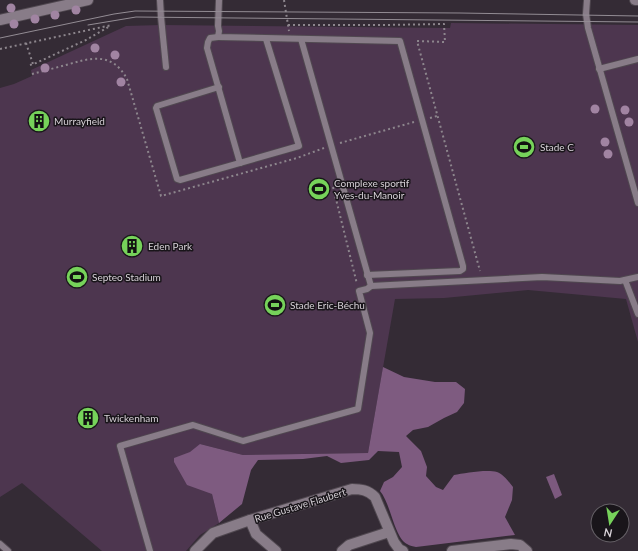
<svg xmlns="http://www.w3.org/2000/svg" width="638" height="551" font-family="Lato,sans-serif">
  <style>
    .green { fill: #4d364f }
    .forest { fill: #7e5b80 }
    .water { fill: #7c597e }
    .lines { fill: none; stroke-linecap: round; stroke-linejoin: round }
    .service-casing { stroke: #504850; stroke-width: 8 }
    .minor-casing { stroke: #504850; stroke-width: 12 }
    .path { stroke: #8d868d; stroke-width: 2; stroke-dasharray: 2 3; stroke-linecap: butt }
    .service { stroke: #887c88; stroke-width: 6 }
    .minor { stroke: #887c88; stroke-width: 10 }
    .tram { stroke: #938c94; stroke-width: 1 }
    .tree { fill: #a184a2 }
    .labels { text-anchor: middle; stroke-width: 3; stroke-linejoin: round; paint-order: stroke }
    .poi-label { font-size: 10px; fill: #d7d1d7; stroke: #19151a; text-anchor: start }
    .street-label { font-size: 10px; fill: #d7d1d7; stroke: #19151a }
  </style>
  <rect width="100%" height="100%" fill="#342b35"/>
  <polygon class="green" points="451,23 638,25 638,342 626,299 528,290 444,298 395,299 368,453 243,455 200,444 219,523 200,535 186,551 102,551 22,483 0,497 0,88 14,84 32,76 31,70 126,26 161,25 450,28"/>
  <path class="forest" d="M383,367L404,377L435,382H456L465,389L464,403L457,412L444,418L428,427L413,430L406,436L421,451L427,467L426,476L436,487L443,490L454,475C464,473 487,469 497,472C503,474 509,482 513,487L512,500L505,517L515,535L416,547C413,546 410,546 407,544C394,537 391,504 380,491L384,482L393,477L402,467L399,452L378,451L369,460L341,463L327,456L303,459L258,460L251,470L242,504L219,523L212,494L187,485L174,462V458L190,452L200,444L243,455L368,453Z"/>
  <polygon class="water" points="554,474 562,495 555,499 546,477"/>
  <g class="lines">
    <g class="service-casing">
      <g id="service">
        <polyline points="160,0 161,17 166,67"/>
        <polyline points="219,0 218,26 219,31 218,37 400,41 463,266 463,269 460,271 367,275"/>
        <polyline points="587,0 586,14 588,28 638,203"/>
        <polyline points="218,37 210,38 208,42 207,48 240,163"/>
        <polyline points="301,39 371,286"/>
        <polyline points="599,69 638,59"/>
        <polyline points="219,87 157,106 156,108 177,179 180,180 299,146 266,39"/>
        <polyline points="625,280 638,314"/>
        <polyline points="0,544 8,551"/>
        <polyline points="150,551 120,446 193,425 243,441 358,409 370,333 359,291 367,289 371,286 542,277 620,281 638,277"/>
      </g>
    </g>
    <g class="minor-casing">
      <g id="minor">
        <polyline points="635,0 638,0"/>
        <polyline points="0,20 88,0"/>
        <polyline points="250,520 256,534 276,551"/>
        <path d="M195,551L213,533L250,520L352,489C361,489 368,490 375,497L394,542L399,549L403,551"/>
        <polyline points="342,551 349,545 389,532"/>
        <polyline points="452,551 511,544 520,545 527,551"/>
      </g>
    </g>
    <g class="path">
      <polyline points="284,0 289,31"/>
      <polyline points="288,25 383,25 444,24 445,42 417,41 480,271"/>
      <polyline points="26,43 33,64"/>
      <polyline points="0,49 112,25"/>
      <polyline points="30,65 36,63 86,40 110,26"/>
      <path d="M32,74C43,71 55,68 66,65C90,58 112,51 127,79L161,196L297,158L324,148"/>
      <polyline points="430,118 437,116"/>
      <polyline points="340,143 414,122"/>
      <polyline points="333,187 357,284"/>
    </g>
    <use href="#service" class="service"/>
    <use href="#minor" class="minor"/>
    <g class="tram">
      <polyline points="88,25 136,17 638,22"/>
      <polyline points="0,38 114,14 135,11 460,13 638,16"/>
    </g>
  </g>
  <g class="tree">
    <circle cx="11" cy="8" r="4.5"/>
    <circle cx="76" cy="10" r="4.5"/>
    <circle cx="55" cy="15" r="4.5"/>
    <circle cx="35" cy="19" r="4.5"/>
    <circle cx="14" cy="24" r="4.5"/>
    <circle cx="95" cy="48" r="4.5"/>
    <circle cx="115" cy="55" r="4.5"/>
    <circle cx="45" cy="68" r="4.5"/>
    <circle cx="121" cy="82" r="4.5"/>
    <circle cx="595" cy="109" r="4.5"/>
    <circle cx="625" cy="110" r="4.5"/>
    <circle cx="629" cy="122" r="4.5"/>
    <circle cx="605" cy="142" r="4.5"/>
    <circle cx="608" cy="154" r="4.5"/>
  </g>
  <defs>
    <g id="building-disc" transform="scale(1.15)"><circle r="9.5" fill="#76d25a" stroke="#19151a"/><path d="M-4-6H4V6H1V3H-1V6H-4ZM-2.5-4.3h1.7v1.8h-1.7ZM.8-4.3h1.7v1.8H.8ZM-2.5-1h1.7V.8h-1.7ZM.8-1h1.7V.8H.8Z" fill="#111"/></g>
    <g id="stadium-disc" transform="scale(1.15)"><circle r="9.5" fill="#76d25a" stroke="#19151a"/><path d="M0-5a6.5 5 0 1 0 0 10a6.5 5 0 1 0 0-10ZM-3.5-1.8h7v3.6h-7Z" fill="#111"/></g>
  </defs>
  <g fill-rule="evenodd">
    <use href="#building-disc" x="39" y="121"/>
    <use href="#stadium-disc" x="524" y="147"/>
    <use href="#stadium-disc" x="319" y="189"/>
    <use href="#building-disc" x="132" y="246"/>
    <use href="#stadium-disc" x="77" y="277"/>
    <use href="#stadium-disc" x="275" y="305"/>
    <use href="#building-disc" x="88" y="418"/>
  </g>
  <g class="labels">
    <g class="poi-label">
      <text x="54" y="125">Murrayfield</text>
      <text x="540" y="151">Stade C</text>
      <text x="334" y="187">Complexe sportif<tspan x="334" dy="12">Yves-du-Manoir</tspan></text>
      <text x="148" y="250">Eden Park</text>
      <text x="92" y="281">Septeo Stadium</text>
      <text x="290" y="309">Stade Eric-Béchu</text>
      <text x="104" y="422">Twickenham</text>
    </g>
    <g class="street-label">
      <text transform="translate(300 505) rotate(-17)" y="4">Rue Gustave Flaubert</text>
    </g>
  </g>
  <g transform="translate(610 523) rotate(192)"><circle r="19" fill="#19151a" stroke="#656066"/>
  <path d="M0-3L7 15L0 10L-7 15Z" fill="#76d25a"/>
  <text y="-6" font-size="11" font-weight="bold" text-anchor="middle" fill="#d7d1d7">N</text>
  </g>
</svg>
